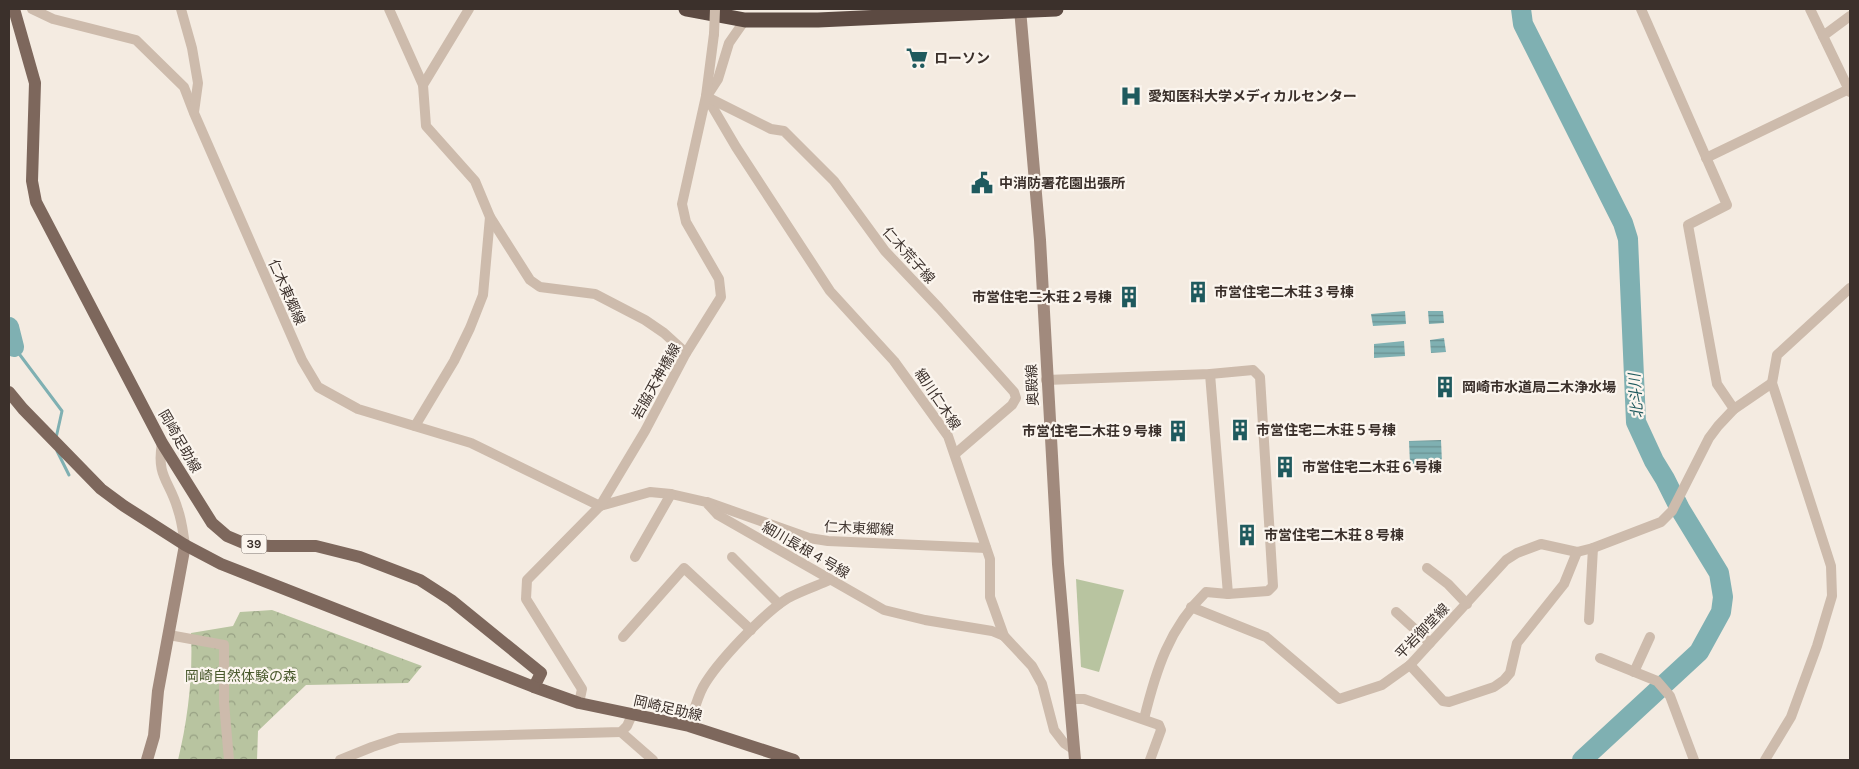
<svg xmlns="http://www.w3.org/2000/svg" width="1859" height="769" font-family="Karla,'Noto Sans JP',sans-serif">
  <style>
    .green { fill: #b8c4a0 }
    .forest { fill: url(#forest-crowns) }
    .water { fill: url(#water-rules) }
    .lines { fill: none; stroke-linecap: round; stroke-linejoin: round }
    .stream { stroke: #7fb0b2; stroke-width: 3 }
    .river { stroke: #7fb0b2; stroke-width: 20 }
    .street { stroke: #cdbbac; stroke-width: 10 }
    .secondary { stroke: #a18a7d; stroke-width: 12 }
    .primary { stroke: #7d675c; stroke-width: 12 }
    .highway { stroke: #5c4a42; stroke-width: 15 }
    .street-bridge { stroke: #cdbbac; stroke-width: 10 }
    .labels { text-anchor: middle; stroke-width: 4.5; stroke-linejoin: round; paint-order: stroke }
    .shield { fill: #fbf5ee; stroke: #756b66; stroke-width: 1 }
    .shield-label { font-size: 12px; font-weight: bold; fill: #3b302b }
    .poi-label { font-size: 14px; font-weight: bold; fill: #3b302b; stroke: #fbf5ee; text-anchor: start }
    .street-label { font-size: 14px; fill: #3b302b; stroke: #fbf5ee }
    .park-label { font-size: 14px; fill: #4a5a2e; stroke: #fbf5ee }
    .water-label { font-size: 15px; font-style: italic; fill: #1f5a5e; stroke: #fbf5ee }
  </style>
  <defs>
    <pattern id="forest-crowns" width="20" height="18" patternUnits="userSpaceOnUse" patternTransform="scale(1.25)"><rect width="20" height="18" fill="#b8c4a0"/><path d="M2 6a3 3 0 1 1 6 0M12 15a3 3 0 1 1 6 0" fill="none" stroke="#97a083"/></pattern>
    <pattern id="water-rules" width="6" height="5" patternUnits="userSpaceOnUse" patternTransform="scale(1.25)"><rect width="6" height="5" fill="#7fb0b2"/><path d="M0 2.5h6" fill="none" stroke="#699091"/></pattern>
  </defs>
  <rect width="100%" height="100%" fill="#f4ebe1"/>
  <polygon class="green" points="1076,579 1124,590 1099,672 1081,667"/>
  <path class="forest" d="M272,610L422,666L408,683L306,685L258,731L257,760H178C188,719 193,675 191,633L233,626L240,612Z"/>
  <g class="water">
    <polygon points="1405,311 1406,324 1373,326 1371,314"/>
    <polygon points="1428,311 1443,311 1444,323 1429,324"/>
    <polygon points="1444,338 1446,352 1431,353 1430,340"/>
    <polygon points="1404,341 1405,356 1374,358 1374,344"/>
    <polygon points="1441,440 1442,463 1410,464 1409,441"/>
  </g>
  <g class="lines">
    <g class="stream">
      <polyline points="14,347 62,411 56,438"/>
      <polyline points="57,451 69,475"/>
    </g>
    <g class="river">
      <polyline points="1521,9 1523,24 1623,223 1628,239 1636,422 1654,461 1665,479 1680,509 1719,573 1723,597 1721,612 1699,652 1582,760"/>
      <polyline points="9,327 14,347"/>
    </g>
    <g class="street">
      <polyline points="32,9 53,19 136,40 184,87 194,113 302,360 318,387 358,409 471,443 600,506"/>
      <polyline points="181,9 192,48 198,83 194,112"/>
      <polyline points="389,9 423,85"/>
      <polyline points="469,9 423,85 426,126 475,181 490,217 530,280 540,287 595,294 645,320 664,333 686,353"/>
      <polyline points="1641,9 1727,205 1688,225 1717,384 1734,409"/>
      <polyline points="1810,9 1850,92"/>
      <polyline points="1823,36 1850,16"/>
      <polyline points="706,96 736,147 830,291 894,361 948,436 990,559 990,597 1004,636 1032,666 1042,684 1054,730 1064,743 1073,749"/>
      <polyline points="707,96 718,79 729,43 745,20"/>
      <polyline points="707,97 771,129 784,131 834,181 885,251 939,308 1014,392 1016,398 1012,405 955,454"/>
      <polyline points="1706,158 1849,89"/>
      <polyline points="1210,374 1228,594"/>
      <path d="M1046,380L1210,374L1253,370L1260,377L1273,586L1268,591L1228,594L1206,592C1169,628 1156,670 1144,719"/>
      <polyline points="415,426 454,361 470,328 483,295 490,217"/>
      <path d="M162,443C156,477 170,481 178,510C182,521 183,533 185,545"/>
      <polyline points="707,502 809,538 828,541 986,548"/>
      <polyline points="600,506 650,492 671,494 706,502 718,515 884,610 925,620 992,631 1004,636"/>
      <polyline points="635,557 671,494"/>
      <polyline points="732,557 779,604"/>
      <polyline points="1427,568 1448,584 1467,604"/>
      <polyline points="1191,607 1266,637 1339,699 1382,685 1410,665 1506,560 1517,553 1541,544 1577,552 1593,548 1661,522 1672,511 1709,438 1718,426 1734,409 1772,383"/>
      <polyline points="1396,612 1430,643"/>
      <polyline points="1589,620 1593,548"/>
      <polyline points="169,635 224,645 224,703 229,760"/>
      <polyline points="623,637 684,568 751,630"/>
      <polyline points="1600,658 1657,681 1670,696 1694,760"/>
      <polyline points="1410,665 1443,701 1449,702 1494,687 1504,680 1510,673 1517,643 1564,584 1577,552"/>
      <polyline points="1634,672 1650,637"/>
      <polyline points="1071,699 1084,699 1159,725 1161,730 1150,760"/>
      <polyline points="579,703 582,689 526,599 527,580 600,506 645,431 686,353 721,297 719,279 686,222 682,204 706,96 714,34"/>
      <path d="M689,726C693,714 697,698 703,687C717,662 764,613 788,598C801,591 816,586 830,580"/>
      <polyline points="621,732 653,760"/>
      <polyline points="340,760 372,747 399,738 621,732 627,726 632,715"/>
      <polyline points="1765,760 1791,717 1817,646 1832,596 1831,566 1772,383 1777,355 1850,288"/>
    </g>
    <g class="secondary">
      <polyline points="1020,9 1040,240 1058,564 1075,760"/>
      <polyline points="147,760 154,736 158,691 185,545"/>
    </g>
    <g class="primary">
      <polyline points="14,9 35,83 32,181 36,202 162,443 212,523 227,536 246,544 270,546 316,546 360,557 420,580 451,600 541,673 534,687 579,703 689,726 794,760"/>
      <polyline points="9,392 23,409 101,489 124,506 185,545 221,564 534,687"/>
    </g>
    <polyline class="highway" points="686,9 745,20 818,20 1056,9"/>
    <polyline class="street-bridge" points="714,34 715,9"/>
  </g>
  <defs>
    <g id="supermarket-bare" transform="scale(1.725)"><path d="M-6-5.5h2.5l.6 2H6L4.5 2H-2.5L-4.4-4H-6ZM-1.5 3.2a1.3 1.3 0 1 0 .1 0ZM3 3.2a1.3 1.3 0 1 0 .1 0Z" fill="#1f5a5e" stroke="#fbf5ee" stroke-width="2.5" paint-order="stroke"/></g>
    <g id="hospital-bare" transform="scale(1.725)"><path d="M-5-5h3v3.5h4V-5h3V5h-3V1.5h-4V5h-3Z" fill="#1f5a5e" stroke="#fbf5ee" stroke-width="2.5" paint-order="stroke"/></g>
    <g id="civic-bare" transform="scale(1.725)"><path d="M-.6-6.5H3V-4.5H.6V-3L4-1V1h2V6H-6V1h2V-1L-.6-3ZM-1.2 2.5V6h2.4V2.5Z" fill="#1f5a5e" stroke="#fbf5ee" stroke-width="2.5" paint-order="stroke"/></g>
    <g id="building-bare" transform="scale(1.725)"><path d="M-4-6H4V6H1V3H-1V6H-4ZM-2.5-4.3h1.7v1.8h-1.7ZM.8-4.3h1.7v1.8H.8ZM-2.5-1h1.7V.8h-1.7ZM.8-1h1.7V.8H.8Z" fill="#1f5a5e" stroke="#fbf5ee" stroke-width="2.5" paint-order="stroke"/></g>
  </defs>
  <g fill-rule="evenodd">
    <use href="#supermarket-bare" x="917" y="58"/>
    <use href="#hospital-bare" x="1131" y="96"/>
    <use href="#civic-bare" x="982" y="183"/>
    <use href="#building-bare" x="1198" y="292"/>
    <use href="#building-bare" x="1129" y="297"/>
    <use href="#building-bare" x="1445" y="387"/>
    <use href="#building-bare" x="1240" y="430"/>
    <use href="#building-bare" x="1178" y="431"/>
    <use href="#building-bare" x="1285" y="467"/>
    <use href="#building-bare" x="1247" y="535"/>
  </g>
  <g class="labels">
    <rect class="shield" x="241.5" y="534.5" width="25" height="19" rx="4"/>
    <g class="shield-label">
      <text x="254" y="548">39</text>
    </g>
    <g class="poi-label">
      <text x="934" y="63">ローソン</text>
      <text x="1148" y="101">愛知医科大学メディカルセンター</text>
      <text x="999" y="188">中消防署花園出張所</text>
      <text x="1214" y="297">市営住宅二木荘３号棟</text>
      <text x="1112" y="302" text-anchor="end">市営住宅二木荘２号棟</text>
      <text x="1462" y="392">岡崎市水道局二木浄水場</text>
      <text x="1256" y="435">市営住宅二木荘５号棟</text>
      <text x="1162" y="436" text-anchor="end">市営住宅二木荘９号棟</text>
      <text x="1302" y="472">市営住宅二木荘６号棟</text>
      <text x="1264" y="540">市営住宅二木荘８号棟</text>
    </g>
    <g class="street-label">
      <text transform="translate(909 255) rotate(48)" y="5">仁木荒子線</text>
      <text transform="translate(287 292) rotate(66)" y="5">仁木東郷線</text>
      <text transform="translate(656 381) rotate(-61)" y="5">岩脇天神橋線</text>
      <text transform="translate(1032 385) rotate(-93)" y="5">奥殿線</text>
      <text transform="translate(938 399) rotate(56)" y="5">細川仁木線</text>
      <text transform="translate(180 441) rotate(60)" y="5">岡崎足助線</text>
      <text transform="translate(859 528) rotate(3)" y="5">仁木東郷線</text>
      <text transform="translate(806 550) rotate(30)" y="5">細川長根４号線</text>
      <text transform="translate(1422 631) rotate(-46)" y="5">平岩御堂線</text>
      <text transform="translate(668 708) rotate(13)" y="5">岡崎足助線</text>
    </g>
    <g class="park-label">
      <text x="241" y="681">岡崎自然体験の森</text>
    </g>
    <g class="water-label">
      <text transform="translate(1636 396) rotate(-94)" y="5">北斗川</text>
    </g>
  </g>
  <rect width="1859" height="769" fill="none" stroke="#3b302b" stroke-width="20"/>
</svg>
